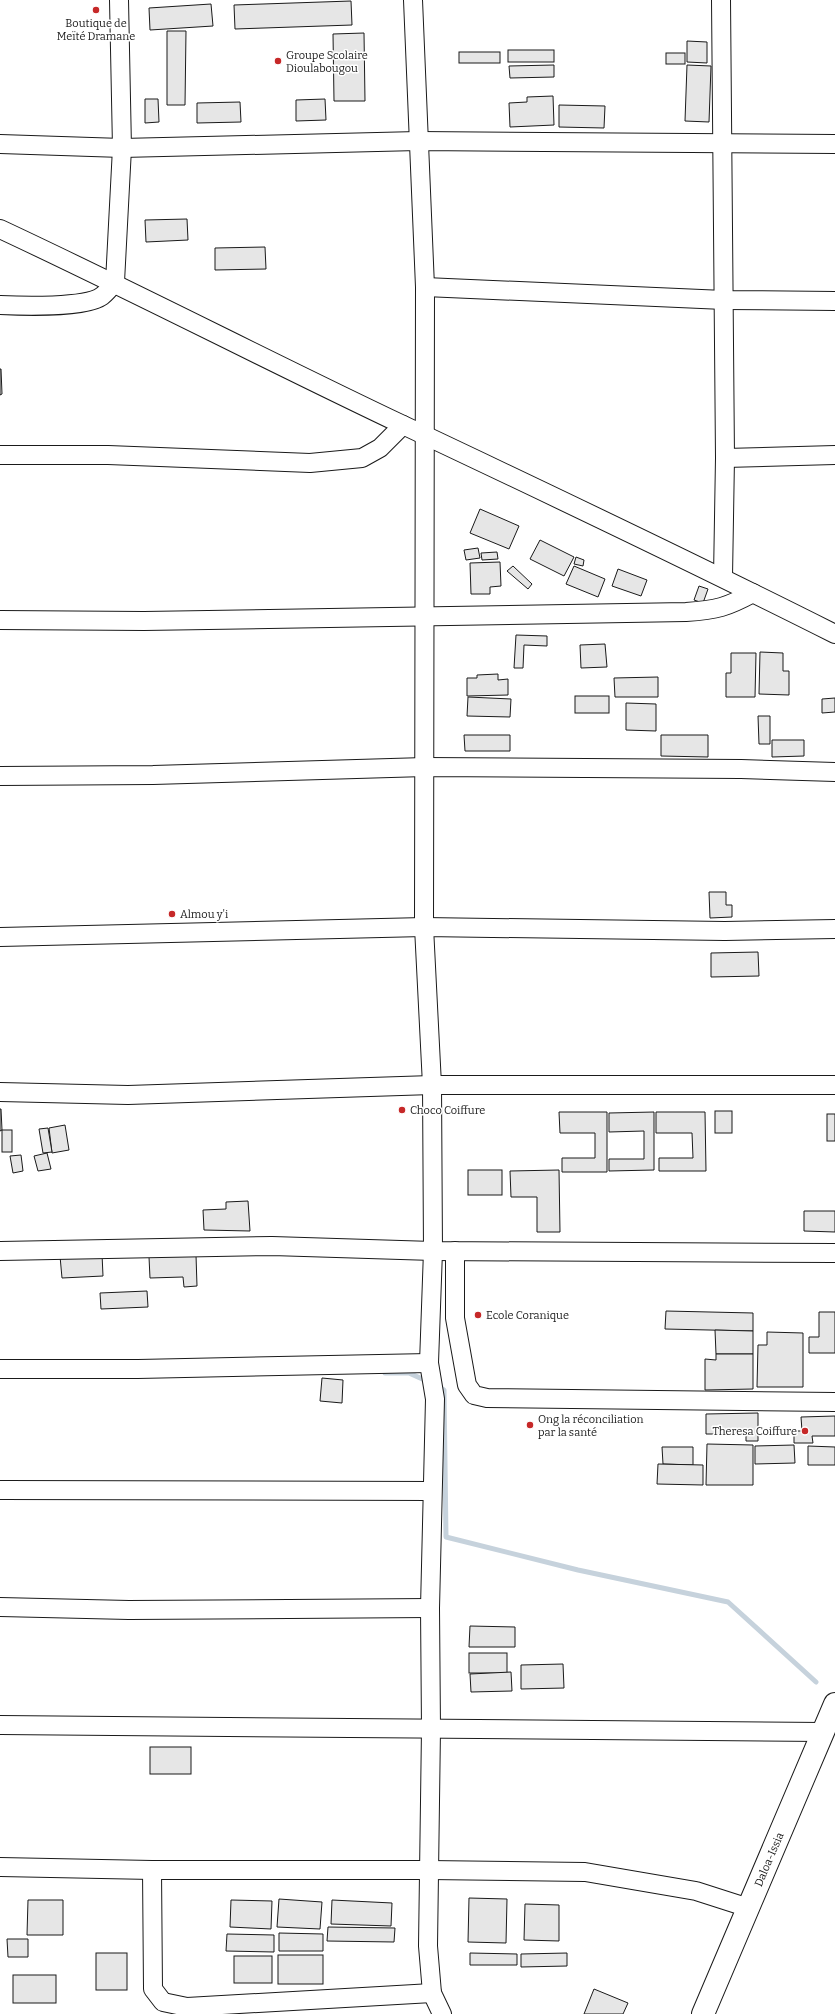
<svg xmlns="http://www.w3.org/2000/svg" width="835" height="2014" font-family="Bitter,serif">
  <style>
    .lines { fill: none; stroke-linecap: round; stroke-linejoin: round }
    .stream { stroke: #c6d2dc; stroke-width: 5 }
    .building { fill: #e6e6e6; stroke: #1a1a1a }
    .minor-casing { stroke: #1a1a1a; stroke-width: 20 }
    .major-casing { stroke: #1a1a1a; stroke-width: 24 }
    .minor { stroke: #fff; stroke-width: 18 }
    .major { stroke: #fff; stroke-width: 22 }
    .poi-dot { fill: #c62828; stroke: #fff; stroke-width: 1.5 }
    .labels { text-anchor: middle; stroke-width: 3; stroke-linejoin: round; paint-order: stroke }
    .poi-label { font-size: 11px; fill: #1a1a1a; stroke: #fff; text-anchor: start }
    .street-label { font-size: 11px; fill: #1a1a1a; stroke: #fff }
  </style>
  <rect width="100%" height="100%" fill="#fff"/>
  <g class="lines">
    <g class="stream">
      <polyline points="385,1373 409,1373 429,1382"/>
      <polyline points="438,1386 444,1390 446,1537 578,1570 728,1602 816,1682"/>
    </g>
  </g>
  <g class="building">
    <polygon points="351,1 352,25 235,29 234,5"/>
    <polygon points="211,4 213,26 150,30 149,8"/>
    <polygon points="167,31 186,31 185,105 167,105"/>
    <polygon points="364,33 365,101 334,101 333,34"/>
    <polygon points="687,41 707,42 707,63 687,62"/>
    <rect x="508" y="50" width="46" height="12"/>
    <rect x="459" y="52" width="41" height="11"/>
    <rect x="666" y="53" width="19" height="11"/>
    <polygon points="554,65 554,77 510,78 509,66"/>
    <polygon points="687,65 711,66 709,122 685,121"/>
    <polygon points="553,96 554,125 510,127 509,103 527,102 527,97"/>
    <polygon points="145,99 158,99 159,122 145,123"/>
    <polygon points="325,99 326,120 296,121 296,100"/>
    <polygon points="240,102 241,122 197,123 197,103"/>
    <polygon points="559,105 605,106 604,128 559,127"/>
    <polygon points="187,219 188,240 146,242 145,220"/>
    <polygon points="265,247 266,269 215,270 215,248"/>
    <polygon points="0,369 1,369 2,394 0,395"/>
    <polygon points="480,509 519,526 509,549 470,533"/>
    <polygon points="540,540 574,557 564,576 530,559"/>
    <polygon points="478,548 480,558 466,560 464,550"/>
    <polygon points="497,552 498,559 482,560 481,553"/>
    <polygon points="576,557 584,560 583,566 574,564"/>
    <polygon points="500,562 501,586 490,587 490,594 471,594 470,563"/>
    <polygon points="513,566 532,584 528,589 507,571"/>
    <polygon points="574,566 605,579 598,597 566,584"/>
    <polygon points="618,569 647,580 641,596 612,586"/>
    <polygon points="699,586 708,589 703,603 694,600"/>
    <polygon points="516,635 547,636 547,646 524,645 523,668 514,668"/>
    <polygon points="605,644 607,667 581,668 580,645"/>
    <polygon points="760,652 783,653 783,671 789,671 789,695 759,694"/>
    <polygon points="731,653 756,653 755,697 726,697 726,673 731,673"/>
    <polygon points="498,674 498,680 508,679 508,695 467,696 467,678 477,678 477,675"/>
    <polygon points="658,677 658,697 615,697 614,678"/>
    <rect x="575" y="696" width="34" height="17"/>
    <polygon points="468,697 511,699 510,717 467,716"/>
    <polygon points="835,698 835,712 822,713 822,699"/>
    <polygon points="626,703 656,704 656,731 626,730"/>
    <polygon points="758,716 770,716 770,744 759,744"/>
    <polygon points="464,735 510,735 510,751 465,751"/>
    <polygon points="661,735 708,735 708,757 661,756"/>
    <polygon points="772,740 804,740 804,756 772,757"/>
    <polygon points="709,892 726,892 726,905 732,905 732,917 710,918"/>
    <polygon points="758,952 759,976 711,977 711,953"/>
    <polygon points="0,1109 1,1109 2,1130 0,1131"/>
    <rect x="715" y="1111" width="17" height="22"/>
    <polygon points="559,1112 607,1112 607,1172 562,1172 562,1158 595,1158 595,1133 560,1133"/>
    <polygon points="654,1112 654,1170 609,1171 609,1159 644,1159 644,1131 609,1132 609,1113"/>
    <polygon points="656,1112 705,1112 706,1171 659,1171 659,1158 693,1158 692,1133 656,1133"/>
    <rect x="827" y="1114" width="8" height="27"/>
    <polygon points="65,1125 69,1150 52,1153 49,1128"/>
    <polygon points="48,1128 52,1152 43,1153 39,1129"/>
    <rect x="2" y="1130" width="10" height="22"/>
    <polygon points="47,1153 51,1169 38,1171 34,1156"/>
    <polygon points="21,1155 23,1171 13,1173 10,1156"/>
    <rect x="468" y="1170" width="34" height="25"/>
    <polygon points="559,1170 560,1232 537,1232 537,1197 511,1197 510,1171"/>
    <polygon points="248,1201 250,1231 204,1230 203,1210 226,1209 226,1202"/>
    <polygon points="804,1211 835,1211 835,1232 804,1231"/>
    <polygon points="102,1254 103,1276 62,1278 60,1256"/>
    <polygon points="196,1255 197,1286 184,1287 183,1277 150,1278 149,1257"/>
    <polygon points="147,1291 148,1307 101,1309 100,1293"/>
    <polygon points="666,1311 753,1313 753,1331 665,1329"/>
    <polygon points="819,1312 835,1312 835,1353 809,1353 809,1337 819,1337"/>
    <polygon points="715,1330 753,1331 753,1354 716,1354"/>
    <polygon points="767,1332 803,1333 803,1387 757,1387 758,1345 767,1345"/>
    <polygon points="716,1354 753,1354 753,1389 705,1390 705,1359 716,1360"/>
    <polygon points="322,1378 343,1380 342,1403 320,1401"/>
    <polygon points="758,1413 758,1441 746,1441 746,1434 706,1434 706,1414"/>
    <polygon points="835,1416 835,1436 812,1436 813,1443 794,1443 794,1431 802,1431 801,1417"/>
    <polygon points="707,1444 753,1445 753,1485 706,1485"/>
    <polygon points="794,1445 795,1463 755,1464 755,1446"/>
    <polygon points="808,1446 835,1447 835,1465 808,1465"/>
    <polygon points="662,1447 693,1447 693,1465 663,1464"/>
    <polygon points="658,1464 703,1465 703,1485 657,1484"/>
    <polygon points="470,1626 515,1627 515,1647 469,1647"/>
    <rect x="469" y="1653" width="38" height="20"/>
    <polygon points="563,1664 564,1688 521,1689 521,1665"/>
    <polygon points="511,1672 512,1691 471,1692 470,1674"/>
    <rect x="150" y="1747" width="41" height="27"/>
    <polygon points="469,1898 507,1899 506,1943 468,1942"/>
    <polygon points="279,1899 322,1902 320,1929 277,1927"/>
    <polygon points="28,1900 63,1900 63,1935 27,1935"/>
    <polygon points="231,1900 272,1901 271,1929 230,1927"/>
    <polygon points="332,1900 392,1903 391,1926 331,1924"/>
    <polygon points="525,1904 559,1905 559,1941 524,1940"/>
    <polygon points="328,1927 395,1928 394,1942 327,1941"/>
    <polygon points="279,1933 323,1934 323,1951 279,1951"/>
    <polygon points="227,1934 274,1935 274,1952 226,1951"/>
    <polygon points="7,1939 28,1939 28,1957 8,1957"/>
    <rect x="96" y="1953" width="31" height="37"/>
    <polygon points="470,1953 517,1954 517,1965 470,1965"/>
    <polygon points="567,1953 567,1966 521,1967 521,1954"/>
    <rect x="278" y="1955" width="45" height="29"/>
    <rect x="234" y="1956" width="38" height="27"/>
    <rect x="13" y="1975" width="43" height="28"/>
    <polygon points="594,1989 628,2003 623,2014 584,2014"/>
  </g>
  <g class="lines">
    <g class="minor-casing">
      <g id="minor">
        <polyline points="413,0 425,287 424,927 432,1085 433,1251 429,1363 435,1399 430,1608 431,1729 428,1946 432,1993 442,2014"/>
        <polyline points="721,0 725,458 723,577"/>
        <polyline points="0,144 122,148 418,141 835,144"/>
        <path d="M0,229C135,292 268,361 403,425C547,493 692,562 835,634"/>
        <polyline points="425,287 724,300 835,301"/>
        <path d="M0,305C21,306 86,308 102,296C107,292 111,287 115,282L122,148L119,0"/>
        <polyline points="0,455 108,455 310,463 362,458 380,448 403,425"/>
        <polyline points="725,458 835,455"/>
        <path d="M0,620L144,621L686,612C717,610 727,607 753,593"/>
        <polyline points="0,776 153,775 425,767 741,769 835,772"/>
        <polyline points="0,937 424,927 725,931 835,929"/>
        <polyline points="0,1092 128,1095 432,1085 835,1085"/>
        <polyline points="0,1251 272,1246 433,1251 835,1253"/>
        <polyline points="455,1251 455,1318 467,1385 474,1395 487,1398 835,1402"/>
        <polyline points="0,1369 138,1369 429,1363"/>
        <polyline points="0,1490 432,1491"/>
        <polyline points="0,1607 129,1610 430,1608"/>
        <polyline points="0,1725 823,1732"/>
        <polyline points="0,1867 152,1870 429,1870 585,1872 696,1891 749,1908"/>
        <polyline points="152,1870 153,1989 163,2002 187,2007 432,1993"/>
      </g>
    </g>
    <g class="major-casing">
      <g id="major">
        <path id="s1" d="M703,2014L835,1704"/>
      </g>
    </g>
    <use href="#minor" class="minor"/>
    <use href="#major" class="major"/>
  </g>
  <g class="poi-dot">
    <circle cx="96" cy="10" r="4"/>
    <circle cx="278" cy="61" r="4"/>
    <circle cx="172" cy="914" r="4"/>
    <circle cx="402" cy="1110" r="4"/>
    <circle cx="478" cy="1315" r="4"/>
    <circle cx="530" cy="1425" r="4"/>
    <circle cx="805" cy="1431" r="4"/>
  </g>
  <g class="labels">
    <g class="poi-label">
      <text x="96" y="27" text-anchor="middle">Boutique de<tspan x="96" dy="13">Meïté Dramane</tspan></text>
      <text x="286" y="59">Groupe Scolaire<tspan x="286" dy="13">Dioulabougou</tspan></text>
      <text x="180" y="918">Almou y'i</text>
      <text x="410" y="1114">Choco Coiffure</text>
      <text x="486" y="1319">Ecole Coranique</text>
      <text x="538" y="1423">Ong la réconciliation<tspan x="538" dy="13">par la santé</tspan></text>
      <text x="797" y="1435" text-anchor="end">Theresa Coiffure</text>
    </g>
    <g class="street-label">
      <text dy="4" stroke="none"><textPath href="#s1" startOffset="168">Daloa-Issia</textPath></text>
    </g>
  </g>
</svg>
